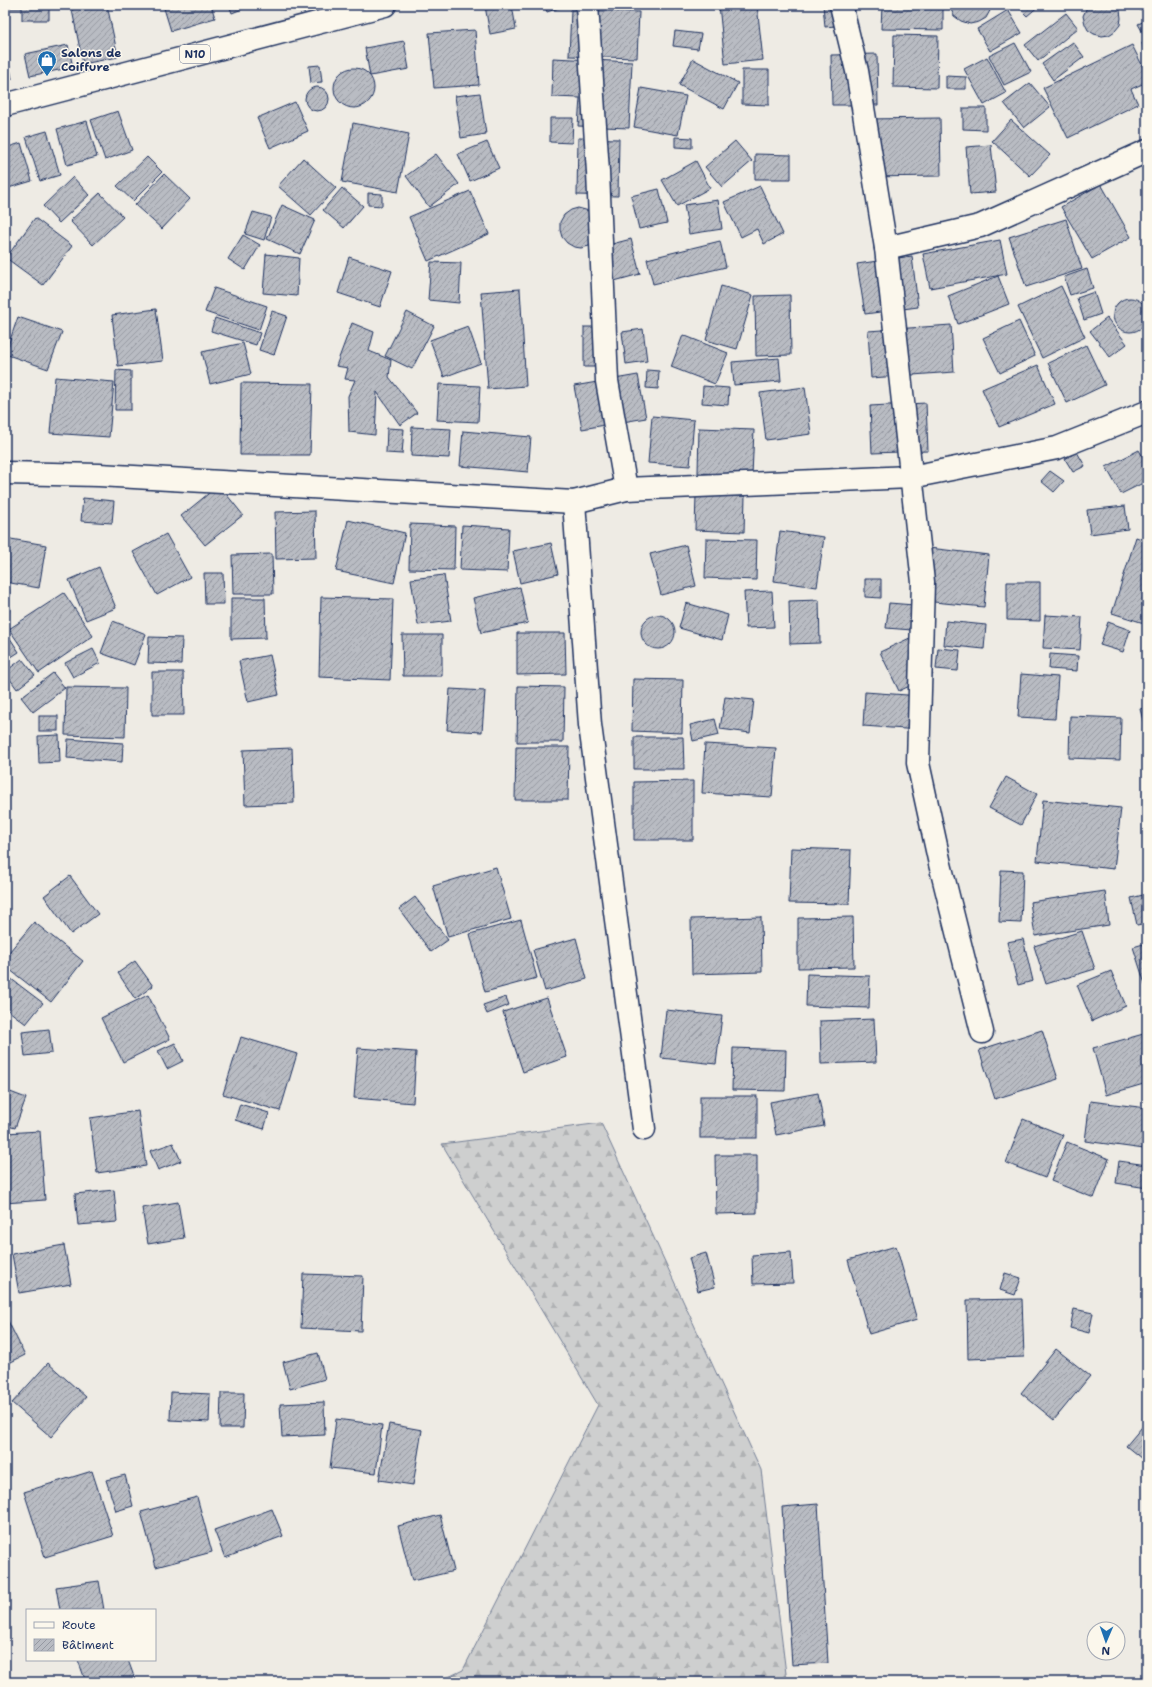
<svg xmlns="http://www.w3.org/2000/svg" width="1152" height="1687" font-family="'Shantell Sans',sans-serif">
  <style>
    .forest { fill: url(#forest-firs); stroke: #747f96 }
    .building { fill: url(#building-hatch); stroke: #1b2f5e }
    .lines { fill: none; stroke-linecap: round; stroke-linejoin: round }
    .street-casing { stroke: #1b2f5e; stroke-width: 25 }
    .primary-casing { stroke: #1b2f5e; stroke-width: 25 }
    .street { stroke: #fbf7ec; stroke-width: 22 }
    .primary { stroke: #fbf7ec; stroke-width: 22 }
    .labels { text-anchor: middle; stroke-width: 3; stroke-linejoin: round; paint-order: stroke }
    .shield { fill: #fbf7ec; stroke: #5e6b89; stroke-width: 1 }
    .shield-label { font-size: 11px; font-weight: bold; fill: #1b2f5e }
    .poi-label { font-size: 12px; font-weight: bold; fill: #1b2f5e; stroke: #fbf7ec; text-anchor: start }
  </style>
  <defs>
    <pattern id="forest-firs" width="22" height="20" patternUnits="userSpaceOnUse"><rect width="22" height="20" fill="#cecfcf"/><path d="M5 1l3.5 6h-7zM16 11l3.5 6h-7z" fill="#b0b2b4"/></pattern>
    <pattern id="building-hatch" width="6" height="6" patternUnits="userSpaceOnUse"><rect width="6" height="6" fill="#b9bcc3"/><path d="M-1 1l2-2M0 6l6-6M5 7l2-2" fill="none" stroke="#9699a2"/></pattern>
  </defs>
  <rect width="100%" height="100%" fill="#eeebe4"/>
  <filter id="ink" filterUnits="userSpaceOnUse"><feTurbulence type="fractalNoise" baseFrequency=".025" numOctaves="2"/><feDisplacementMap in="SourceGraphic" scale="8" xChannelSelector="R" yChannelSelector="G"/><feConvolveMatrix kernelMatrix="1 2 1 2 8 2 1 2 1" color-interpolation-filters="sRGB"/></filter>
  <g filter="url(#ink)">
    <polygon class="forest" points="601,1123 761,1470 787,1682 438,1682 463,1670 598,1405 442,1144"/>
    <g class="building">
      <polygon points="7,5 57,5 57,8 49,8 49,20 22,20 22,8 7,8"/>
      <polygon points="71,5 107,5 118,57 83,64"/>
      <polygon points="163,5 211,5 215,18 171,31"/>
      <polygon points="229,5 252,5 232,13"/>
      <polygon points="512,5 516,29 490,34 485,6"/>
      <polygon points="544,5 568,5 547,12"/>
      <polygon points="719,5 757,5 763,60 725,64"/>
      <polygon points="823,5 855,5 855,17 846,17 846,25 825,27"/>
      <polygon points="882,5 943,5 943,30 881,29"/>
      <polygon points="949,5 993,5 986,18 979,22 970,24 961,21 954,16"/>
      <polygon points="1016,5 1040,5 1027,16"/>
      <polygon points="1088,5 1117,5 1120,10 1121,18 1120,25 1115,31 1109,35 1102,36 1094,34 1088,30 1085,24 1083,16"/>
      <polygon points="1132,5 1147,5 1147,14"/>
      <polygon points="571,10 639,12 637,58 569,56"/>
      <polygon points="1008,10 1022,33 990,51 977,29"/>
      <polygon points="1066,13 1078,28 1038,61 1025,45"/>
      <polygon points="1147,20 1147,35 1145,36 1138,24"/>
      <polygon points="475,30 479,85 434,88 429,33"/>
      <polygon points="675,31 701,34 698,49 673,46"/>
      <polygon points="894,35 938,36 937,88 893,87"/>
      <polygon points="5,40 12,79 5,81"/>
      <polygon points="404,41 409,69 370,76 365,48"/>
      <polygon points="1073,42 1084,57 1053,80 1042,64"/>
      <polygon points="1147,42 1147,64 1142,43"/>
      <polygon points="1015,43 1031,72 1004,85 989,56"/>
      <polygon points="68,45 73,67 30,76 25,54"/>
      <polygon points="1132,45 1147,75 1147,82 1131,89 1138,104 1068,138 1043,88"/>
      <polygon points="877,54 878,105 832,105 831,55"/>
      <polygon points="987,57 1006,93 984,105 964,69"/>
      <polygon points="553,58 632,62 629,128 578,126 580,98 552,97"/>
      <polygon points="693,59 738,83 724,109 679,85"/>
      <polygon points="320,65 322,82 311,83 309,66"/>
      <circle cx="354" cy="88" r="20"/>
      <polygon points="742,70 769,70 769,105 742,104"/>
      <polygon points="946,76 966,77 966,89 946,89"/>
      <polygon points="1030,83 1050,107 1024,128 1004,103"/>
      <circle cx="317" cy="99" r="12"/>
      <polygon points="641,88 686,96 678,135 634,127"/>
      <polygon points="480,93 486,134 461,138 455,96"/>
      <polygon points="295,102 308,131 270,148 257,118"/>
      <polygon points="963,108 986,108 986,130 963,129"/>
      <polygon points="118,111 132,150 105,160 91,120"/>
      <polygon points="550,118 573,118 572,143 550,142"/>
      <polygon points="940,118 941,176 866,177 866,119"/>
      <polygon points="1011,120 1050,155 1030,176 992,141"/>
      <polygon points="87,121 97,157 67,165 57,129"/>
      <polygon points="353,123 409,134 398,192 342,182"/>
      <polygon points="47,131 60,175 40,181 26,137"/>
      <polygon points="675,137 692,138 692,148 675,147"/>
      <polygon points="578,138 619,139 618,196 577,195"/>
      <polygon points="735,141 752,161 722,187 705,167"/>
      <polygon points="487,142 499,168 470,181 458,154"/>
      <polygon points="21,143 32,181 5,189 5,148"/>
      <polygon points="991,145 996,192 970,194 966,147"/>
      <polygon points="436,154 459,184 429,207 406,176"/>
      <polygon points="755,154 791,155 791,179 755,179"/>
      <polygon points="147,157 162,172 133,201 117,186"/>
      <polygon points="303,158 336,188 311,215 278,186"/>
      <polygon points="696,161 710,188 677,206 662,180"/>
      <polygon points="164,174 190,199 162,229 135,205"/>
      <polygon points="73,177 89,195 59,223 43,206"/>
      <polygon points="1101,184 1131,237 1092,259 1061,207"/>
      <polygon points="760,186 783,234 764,244 757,229 741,237 724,202"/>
      <polygon points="342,188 363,206 344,228 323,210"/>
      <polygon points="659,189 667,223 639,229 631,196"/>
      <polygon points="470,191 489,234 428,261 409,217"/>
      <polygon points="100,193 123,217 93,245 70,221"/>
      <polygon points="368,193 382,194 382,206 368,205"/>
      <polygon points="718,200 722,229 689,234 684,205"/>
      <polygon points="282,205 315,220 300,254 267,239"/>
      <polygon points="578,208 593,212 595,241 589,246 581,248 574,247 567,243 562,237 560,230 560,222 564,215 571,210"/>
      <polygon points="253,212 271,217 264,240 245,234"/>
      <polygon points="35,218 72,246 43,285 6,258"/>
      <polygon points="1066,219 1082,269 1026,287 1009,237"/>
      <polygon points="243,235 260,245 245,270 228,259"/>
      <polygon points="631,239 640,274 607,283 597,248"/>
      <polygon points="1000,240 1007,274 930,288 923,254"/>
      <polygon points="720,241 726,267 653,284 647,259"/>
      <polygon points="266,254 299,258 297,296 263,293"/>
      <polygon points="912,256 918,307 865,314 857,264"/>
      <polygon points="349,257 392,271 380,307 338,293"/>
      <polygon points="431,262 461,263 459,303 428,300"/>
      <polygon points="1087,269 1093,288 1070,295 1064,277"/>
      <polygon points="998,276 1009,304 958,324 948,296"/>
      <polygon points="721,286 753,295 737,349 706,340"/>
      <polygon points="1061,286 1085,337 1042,358 1018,307"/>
      <polygon points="214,288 267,306 259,330 205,312"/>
      <polygon points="520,289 526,386 488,389 481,292"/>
      <polygon points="1094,292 1101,314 1084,320 1077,298"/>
      <polygon points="790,295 791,355 756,356 755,296"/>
      <circle cx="1130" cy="315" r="17"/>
      <polygon points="156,309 163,361 118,366 112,315"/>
      <polygon points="272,311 287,316 274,355 259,350"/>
      <polygon points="407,312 434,326 412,369 385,356"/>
      <polygon points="18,317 62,332 48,369 5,354"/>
      <polygon points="215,318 260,333 256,345 211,331"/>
      <polygon points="1107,318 1127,344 1110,357 1090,331"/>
      <polygon points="1019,321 1035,356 1000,373 983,338"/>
      <polygon points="352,323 374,332 369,351 391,360 389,377 417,413 400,425 377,392 375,435 349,432 348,396 355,380 345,379 348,368 336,366"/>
      <polygon points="951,325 954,372 871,378 868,331"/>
      <polygon points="468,326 481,363 444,377 430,340"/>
      <polygon points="584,327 615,327 616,367 584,367"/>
      <polygon points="643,329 647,361 626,364 622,332"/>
      <polygon points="683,335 728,353 715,384 671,367"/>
      <polygon points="243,343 251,374 210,384 202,352"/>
      <polygon points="1086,345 1105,385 1067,403 1048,363"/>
      <polygon points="1147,350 1147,366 1142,352"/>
      <polygon points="779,358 781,381 734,385 732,362"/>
      <polygon points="1038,365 1055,404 999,427 982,389"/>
      <polygon points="116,370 131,371 131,410 115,410"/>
      <polygon points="647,370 659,371 658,389 646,388"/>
      <polygon points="638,375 646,418 582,429 574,386"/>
      <polygon points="55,377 114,382 109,437 50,433"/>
      <polygon points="241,383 312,384 310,455 240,455"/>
      <polygon points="439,384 480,386 478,422 437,420"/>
      <polygon points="703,386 729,388 728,405 702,403"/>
      <polygon points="805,387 811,434 766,440 760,393"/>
      <polygon points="926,403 928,451 872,453 870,406"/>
      <polygon points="652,416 694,420 690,466 648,463"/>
      <polygon points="412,427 451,429 449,458 411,456"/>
      <polygon points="387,428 404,429 402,454 386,453"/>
      <polygon points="699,428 754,430 752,475 698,473"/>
      <polygon points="463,431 531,437 528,472 460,466"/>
      <polygon points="1139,450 1147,464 1147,481 1121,494 1106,467"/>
      <polygon points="1077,452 1085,466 1073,472 1065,459"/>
      <polygon points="1050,471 1064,481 1054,492 1041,481"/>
      <polygon points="219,485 243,515 205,545 181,516"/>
      <polygon points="696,495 745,496 744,532 695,530"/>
      <polygon points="83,498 114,501 112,523 81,521"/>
      <polygon points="1125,506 1128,529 1090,534 1087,510"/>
      <polygon points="315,511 316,558 276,559 275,512"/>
      <polygon points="348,520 405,533 394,583 336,571"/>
      <polygon points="410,524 455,526 454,570 409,569"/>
      <polygon points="462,525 509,528 507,572 460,570"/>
      <polygon points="780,531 824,537 817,587 774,581"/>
      <polygon points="166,534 190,577 157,595 133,552"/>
      <polygon points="1136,537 1147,541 1147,624 1112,613"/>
      <polygon points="5,538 46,545 39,588 5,582"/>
      <polygon points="706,539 757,540 756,580 705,578"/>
      <polygon points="551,543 558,574 520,583 513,551"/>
      <polygon points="686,545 696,586 661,595 650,554"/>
      <polygon points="929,548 989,555 984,607 924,601"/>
      <polygon points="272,554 273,594 233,594 232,555"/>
      <polygon points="99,567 116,608 86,620 69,580"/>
      <polygon points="204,573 223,573 224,604 205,604"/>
      <polygon points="444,575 451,621 418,625 411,579"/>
      <polygon points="865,579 881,579 881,598 865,597"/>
      <polygon points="1007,582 1040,582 1040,621 1007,620"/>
      <polygon points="520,587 528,623 481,633 473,598"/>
      <rect x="5" y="589" width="4" height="23"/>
      <polygon points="772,591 774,627 746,628 744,592"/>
      <polygon points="64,593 93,636 39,673 9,629"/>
      <polygon points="321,597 393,599 390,680 319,677"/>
      <polygon points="231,598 265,598 266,638 231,639"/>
      <polygon points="819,600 820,643 790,644 789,601"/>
      <polygon points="686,603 728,615 722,640 679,628"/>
      <polygon points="889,603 914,605 912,630 886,628"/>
      <polygon points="1045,615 1082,617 1080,650 1043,648"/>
      <circle cx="658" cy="632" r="17"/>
      <polygon points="113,621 146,634 134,665 101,653"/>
      <polygon points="946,621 986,625 984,649 944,645"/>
      <polygon points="1108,622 1130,630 1123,652 1100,645"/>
      <polygon points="6,632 19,652 5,661 5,633"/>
      <polygon points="517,633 565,633 566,674 517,675"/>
      <polygon points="402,635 442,635 442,676 403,676"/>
      <polygon points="914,636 933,675 899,691 880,652"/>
      <polygon points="149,637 182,638 181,664 148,663"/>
      <polygon points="938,648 960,650 958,671 936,669"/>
      <polygon points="93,649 100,663 73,677 65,663"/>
      <polygon points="1050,654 1078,656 1077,671 1049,669"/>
      <polygon points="270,655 279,695 248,702 239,661"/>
      <polygon points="22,659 35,675 17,689 5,672"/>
      <polygon points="152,672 183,672 184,715 152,715"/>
      <polygon points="53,673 65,688 33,712 21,697"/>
      <polygon points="1021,674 1058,677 1055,719 1018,717"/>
      <polygon points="633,679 683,680 682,733 632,731"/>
      <polygon points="518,686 564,687 563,742 517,742"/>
      <polygon points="66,687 126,688 125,737 65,735"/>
      <polygon points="450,689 485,691 482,732 447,730"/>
      <polygon points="865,692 921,696 919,730 863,726"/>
      <polygon points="725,697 754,700 750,733 720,729"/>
      <polygon points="1147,707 1147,736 1140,709"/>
      <rect x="39" y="716" width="19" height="15"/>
      <polygon points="1070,716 1121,718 1120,760 1069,758"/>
      <polygon points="715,719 719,735 693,741 690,725"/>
      <polygon points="59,735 60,762 39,763 38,736"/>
      <polygon points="634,737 683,737 684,769 634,769"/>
      <polygon points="68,739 123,743 122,762 67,758"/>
      <polygon points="705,744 776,748 772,797 702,793"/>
      <polygon points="516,747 569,747 568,800 515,800"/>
      <polygon points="292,748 294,803 245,805 243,750"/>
      <polygon points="1006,777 1037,794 1021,825 989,808"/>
      <polygon points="693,781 693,840 634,840 634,782"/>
      <polygon points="1043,800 1121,808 1114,869 1037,861"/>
      <polygon points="791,848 851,850 849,904 789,903"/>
      <polygon points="496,867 511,919 448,937 433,886"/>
      <polygon points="1001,870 1023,871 1021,923 999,922"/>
      <polygon points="70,876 98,914 71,934 44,896"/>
      <polygon points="1105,891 1109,925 1035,936 1030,902"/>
      <polygon points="1147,894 1147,923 1137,925 1131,898"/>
      <polygon points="415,897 448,940 431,952 399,909"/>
      <polygon points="761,917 762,972 692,974 691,919"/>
      <polygon points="853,917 854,967 798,968 798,918"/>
      <polygon points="521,920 537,978 485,992 470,934"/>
      <polygon points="34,922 83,961 51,1002 5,966 5,957"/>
      <polygon points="1082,931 1095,969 1046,984 1034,946"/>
      <polygon points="576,938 587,979 545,991 533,950"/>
      <polygon points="1023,939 1033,981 1018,985 1007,942"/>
      <polygon points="1147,943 1147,990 1133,947"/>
      <polygon points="135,961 153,986 135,999 118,973"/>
      <polygon points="1111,971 1126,1006 1092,1021 1077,985"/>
      <polygon points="807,974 870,976 869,1008 806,1006"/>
      <polygon points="6,975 43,1003 26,1024 5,1008 5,976"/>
      <polygon points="148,995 170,1039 123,1062 101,1018"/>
      <polygon points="506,997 509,1005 487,1014 483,1005"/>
      <polygon points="547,998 567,1057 523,1072 503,1012"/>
      <polygon points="666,1010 722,1016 716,1064 661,1058"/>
      <polygon points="874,1019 876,1062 821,1064 820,1021"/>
      <polygon points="49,1029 52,1053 25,1056 22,1032"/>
      <polygon points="1042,1030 1058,1079 995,1099 979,1050"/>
      <polygon points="1147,1033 1147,1083 1106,1095 1093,1048"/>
      <polygon points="241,1037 297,1054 280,1111 223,1094"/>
      <polygon points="175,1043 183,1061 167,1069 158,1051"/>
      <polygon points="358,1048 416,1052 413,1103 354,1098"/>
      <polygon points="733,1048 786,1050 785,1091 732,1090"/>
      <polygon points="5,1090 26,1098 15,1128 5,1125"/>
      <polygon points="818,1093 824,1126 776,1135 770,1102"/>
      <rect x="700" y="1096" width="57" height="42"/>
      <polygon points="1090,1101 1147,1108 1147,1125 1144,1149 1085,1141"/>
      <polygon points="240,1104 269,1113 264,1129 235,1120"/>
      <polygon points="138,1111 146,1166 97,1173 90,1118"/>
      <polygon points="1023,1119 1063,1135 1045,1178 1006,1163"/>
      <polygon points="40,1131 45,1200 5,1203 5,1133"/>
      <polygon points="1067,1142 1109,1159 1094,1198 1051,1181"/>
      <polygon points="173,1143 181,1161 158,1170 150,1151"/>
      <polygon points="715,1155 757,1155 757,1213 716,1214"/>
      <polygon points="1119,1161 1147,1165 1147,1188 1116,1183"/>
      <polygon points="114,1190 117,1222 78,1225 75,1194"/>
      <polygon points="178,1202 184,1238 148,1244 142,1208"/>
      <polygon points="64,1245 71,1284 19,1293 12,1254"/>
      <polygon points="896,1246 917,1320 869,1334 848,1260"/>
      <polygon points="791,1252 793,1283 753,1284 752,1255"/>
      <polygon points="706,1253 715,1287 698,1291 689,1258"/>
      <polygon points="1005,1273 1021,1278 1015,1295 1000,1290"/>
      <polygon points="303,1274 363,1276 361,1331 301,1328"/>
      <polygon points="1022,1299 1024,1357 968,1359 967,1300"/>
      <polygon points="1074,1309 1093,1313 1089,1333 1070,1328"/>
      <polygon points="8,1321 25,1355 5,1365 5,1323"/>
      <polygon points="1056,1349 1090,1376 1054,1420 1021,1393"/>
      <polygon points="318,1353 325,1379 290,1389 283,1362"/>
      <polygon points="48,1363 86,1397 51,1437 12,1403"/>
      <polygon points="171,1392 210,1394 209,1422 170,1420"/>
      <polygon points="221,1393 244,1393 243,1428 220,1428"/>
      <polygon points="324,1402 325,1435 282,1437 280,1404"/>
      <polygon points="336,1419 382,1425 376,1473 330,1468"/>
      <polygon points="1147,1421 1147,1463 1126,1446"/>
      <polygon points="389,1424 422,1430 413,1485 379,1480"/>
      <polygon points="92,1471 113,1536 45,1557 24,1492"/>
      <polygon points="125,1475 133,1506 116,1511 106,1480"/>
      <polygon points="197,1497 212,1552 156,1567 141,1512"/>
      <polygon points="818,1504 828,1663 792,1665 782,1507"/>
      <polygon points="272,1509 283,1536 225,1558 214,1530"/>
      <polygon points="440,1515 454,1571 412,1581 398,1526"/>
      <polygon points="99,1581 104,1610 60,1610 56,1587"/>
      <polygon points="78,1660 128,1660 136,1682 86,1682"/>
    </g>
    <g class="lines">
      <g class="street-casing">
        <g id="street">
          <polyline points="587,5 598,172 607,381 626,489"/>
          <polyline points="841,5 857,71 886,248 923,582 918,763 940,864 982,1032"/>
          <polyline points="886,248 980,226 1147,151"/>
          <polyline points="5,473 99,475 574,502 626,489 911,477 1057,448 1147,412"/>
          <polyline points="574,502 590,725 644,1129"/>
        </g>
      </g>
      <g class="primary-casing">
        <polyline id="primary" points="5,105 385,5"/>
      </g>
      <use href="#street" class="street"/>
      <use href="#primary" class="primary"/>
    </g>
  </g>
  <defs>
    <g id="shop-pin" transform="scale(1)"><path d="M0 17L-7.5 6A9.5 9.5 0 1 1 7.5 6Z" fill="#1f6fb2" stroke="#fbf7ec"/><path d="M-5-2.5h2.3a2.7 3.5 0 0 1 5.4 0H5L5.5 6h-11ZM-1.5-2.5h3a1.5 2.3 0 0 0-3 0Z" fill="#fff"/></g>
  </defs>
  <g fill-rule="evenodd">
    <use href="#shop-pin" x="47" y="60"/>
  </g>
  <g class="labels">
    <rect class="shield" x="180" y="45" width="30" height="18" rx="3"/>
    <g class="shield-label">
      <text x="195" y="58">N10</text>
    </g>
    <g class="poi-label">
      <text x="61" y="57">Salons de<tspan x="61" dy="14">Coiffure</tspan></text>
    </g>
  </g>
  <rect width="1152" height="1687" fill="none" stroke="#fbf7ec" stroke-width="20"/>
  <rect x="10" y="10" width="1132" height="1667" fill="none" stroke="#1b2f5e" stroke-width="1.5" filter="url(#ink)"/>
  <rect x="26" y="1609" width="130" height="52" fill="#fbf7ec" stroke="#a1a7b3"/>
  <rect x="34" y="1622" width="20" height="6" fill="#fbf7ec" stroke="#a1a7b3"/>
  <text x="62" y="1629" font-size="12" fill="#1b2f5e">Route</text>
  <rect x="34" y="1639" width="20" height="12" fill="url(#building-hatch)" stroke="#a1a7b3"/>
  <text x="62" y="1649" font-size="12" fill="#1b2f5e">Bâtiment</text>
  <g transform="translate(1106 1641) rotate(182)"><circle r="19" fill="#fbf7ec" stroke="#a1a7b3"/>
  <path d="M0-3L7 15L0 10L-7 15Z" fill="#1f6fb2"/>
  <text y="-6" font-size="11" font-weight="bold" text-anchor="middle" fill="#1b2f5e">N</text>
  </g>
</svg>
